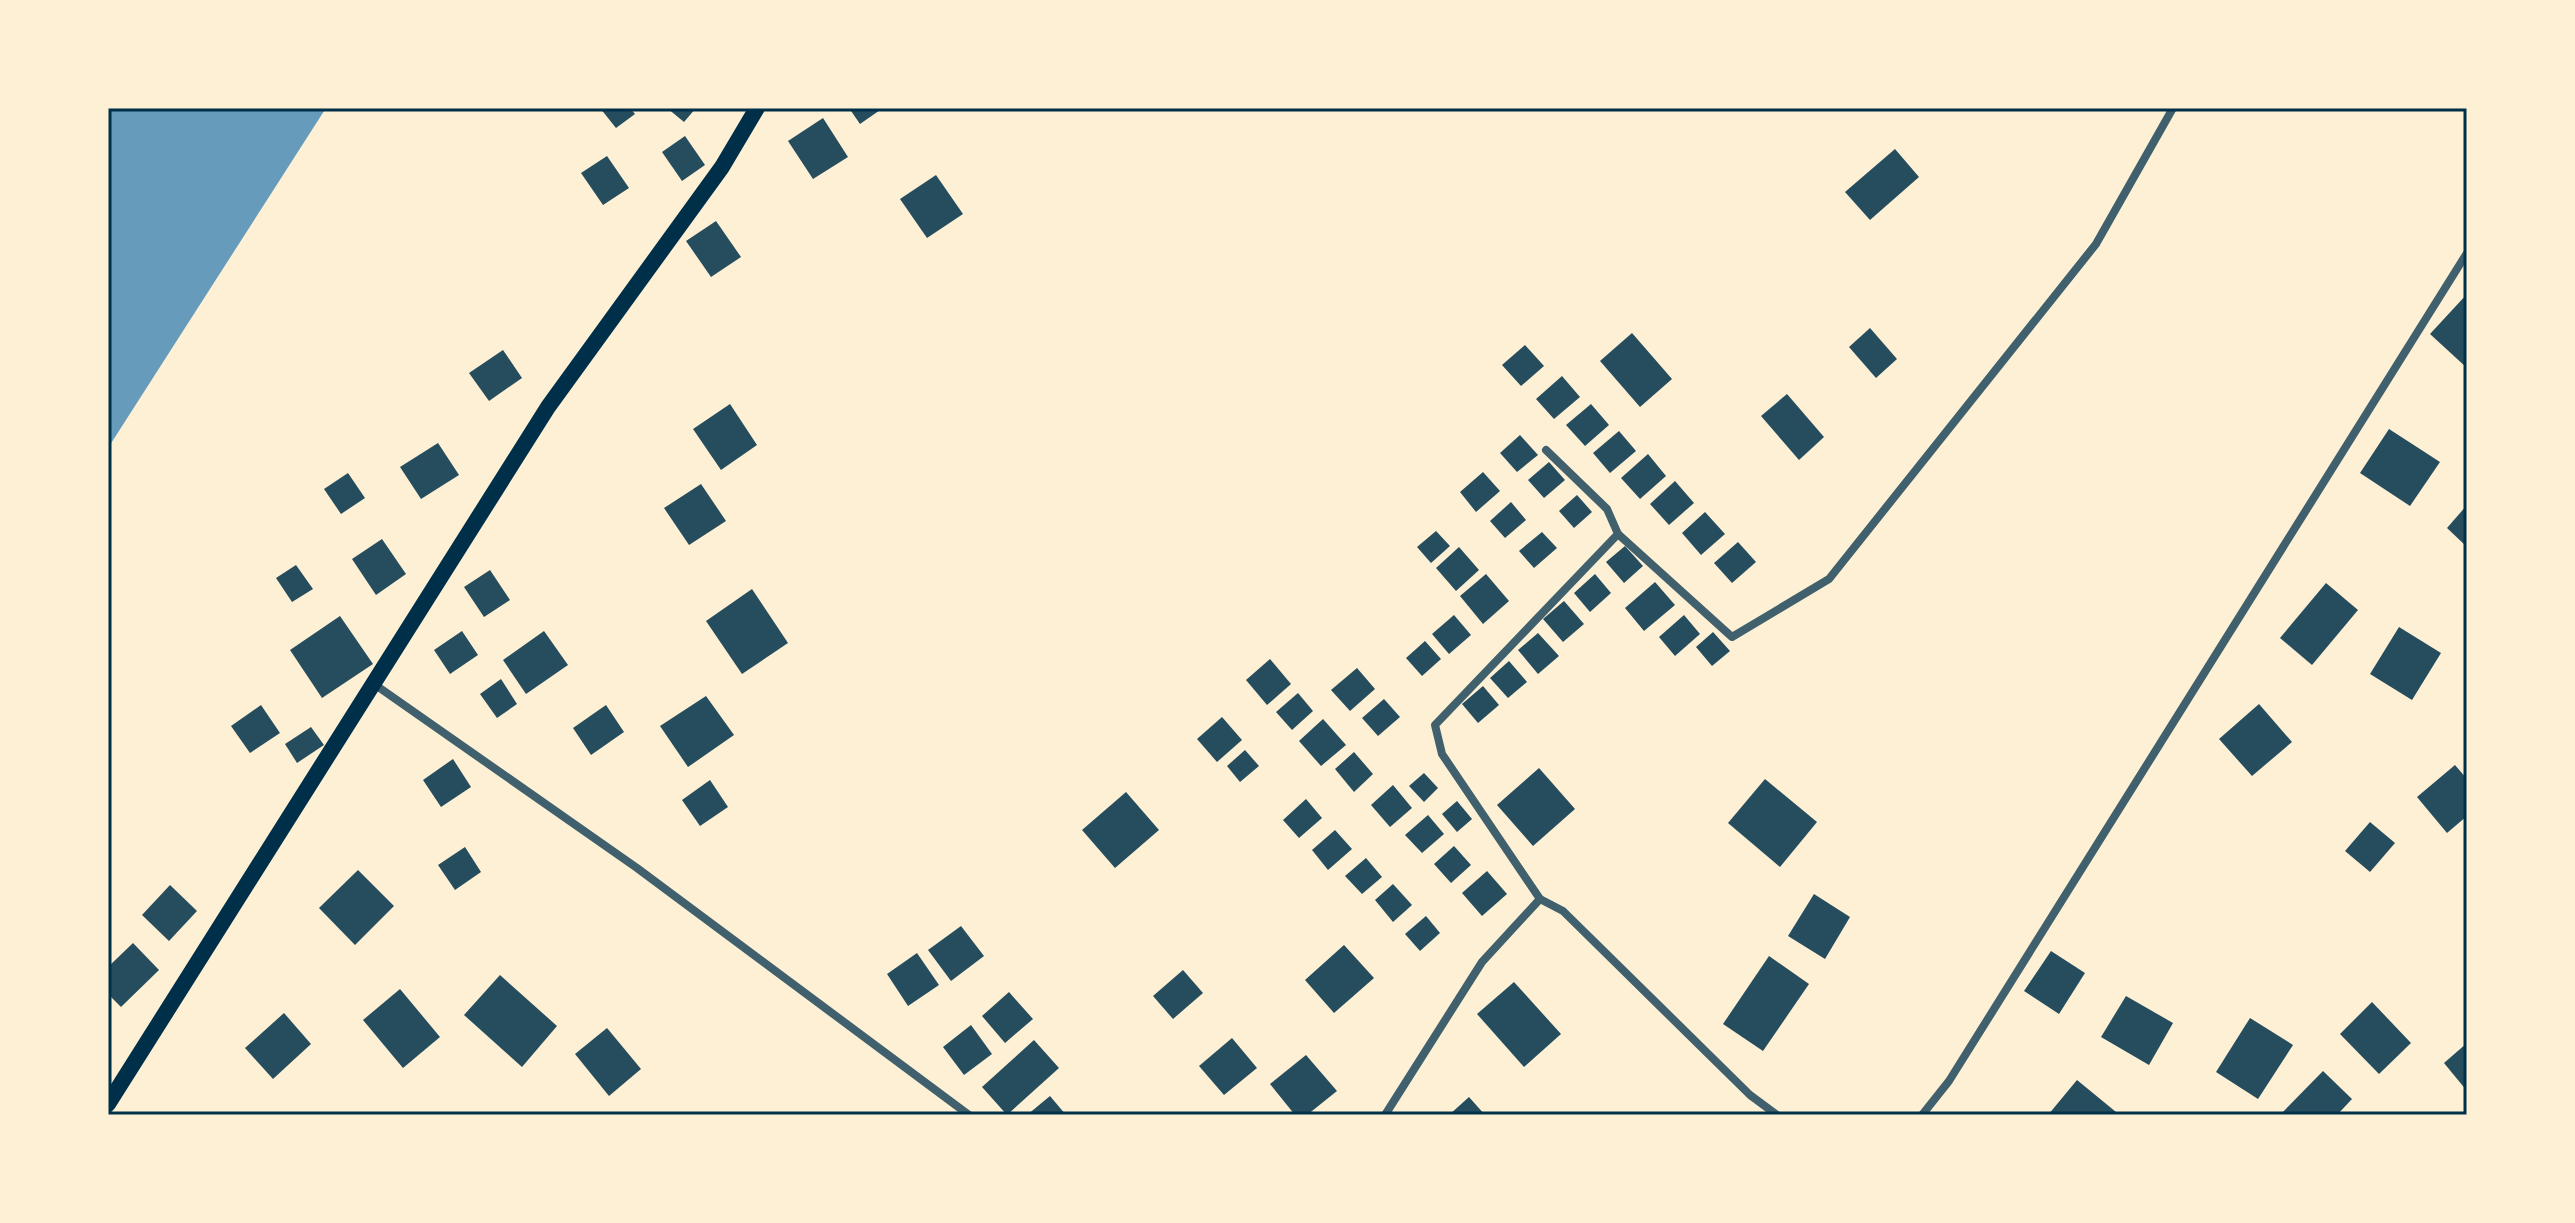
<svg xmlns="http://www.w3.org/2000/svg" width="2575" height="1223" font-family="Roboto,sans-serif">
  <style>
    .water { fill: #669bbc }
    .building { fill: #264d5e }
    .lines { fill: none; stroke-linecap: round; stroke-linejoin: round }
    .minor { stroke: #3f606c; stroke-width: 8 }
    .secondary { stroke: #003049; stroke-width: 16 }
    .neatline { fill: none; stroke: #003049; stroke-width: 3 }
  </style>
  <rect width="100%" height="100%" fill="#fdf0d5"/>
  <polygon class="water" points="108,108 326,108 108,448"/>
  <g class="building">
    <polygon points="600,108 630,108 635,114 616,128"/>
    <polygon points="667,108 696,108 684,122"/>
    <polygon points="849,108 883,108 860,124"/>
    <polygon points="823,118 848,157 813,179 788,141"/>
    <polygon points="685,136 705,165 682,181 662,152"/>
    <polygon points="1895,149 1919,177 1870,220 1845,192"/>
    <polygon points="607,156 629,188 603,205 581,173"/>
    <polygon points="936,175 963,214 927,238 900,199"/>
    <polygon points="716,221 741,257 711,277 686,241"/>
    <polygon points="2467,294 2467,368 2430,334"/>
    <polygon points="1870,328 1897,359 1876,378 1849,347"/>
    <polygon points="1632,333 1672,379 1640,407 1600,361"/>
    <polygon points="1525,345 1544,366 1521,386 1502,365"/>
    <polygon points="503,350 522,378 489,401 469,373"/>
    <polygon points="1562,376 1580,397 1554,419 1536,399"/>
    <polygon points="1787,394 1824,437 1799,460 1761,416"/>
    <polygon points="730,404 757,445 721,470 693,429"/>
    <polygon points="1591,404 1609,425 1585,446 1566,425"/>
    <polygon points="2389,429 2440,462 2410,506 2360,473"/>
    <polygon points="1619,431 1636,451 1610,473 1593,453"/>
    <polygon points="1520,435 1538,455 1517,472 1500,453"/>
    <polygon points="438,443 459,475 421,499 400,467"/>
    <polygon points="1648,454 1666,476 1640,499 1621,478"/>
    <polygon points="1549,462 1565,480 1544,498 1528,480"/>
    <polygon points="1483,472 1500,491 1476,512 1460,492"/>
    <polygon points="348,473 365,498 341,514 324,489"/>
    <polygon points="1675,481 1694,503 1669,525 1650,504"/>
    <polygon points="701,484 726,521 689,545 664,508"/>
    <polygon points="1577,495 1592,512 1574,528 1559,511"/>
    <polygon points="1511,502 1526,520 1505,538 1490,521"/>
    <polygon points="2467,505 2467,547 2447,528"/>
    <polygon points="1705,512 1725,534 1701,555 1682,533"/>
    <polygon points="1436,531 1450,546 1431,563 1417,547"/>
    <polygon points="1542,532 1557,548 1534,568 1519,551"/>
    <polygon points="382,539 406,574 376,595 352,559"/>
    <polygon points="1738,542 1756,562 1732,583 1714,563"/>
    <polygon points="1625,546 1643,566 1624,583 1606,562"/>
    <polygon points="1459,547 1479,570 1456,591 1436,568"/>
    <polygon points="296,565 313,589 292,602 276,578"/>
    <polygon points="490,570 510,600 484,617 464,587"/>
    <polygon points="1486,574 1509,601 1483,624 1460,596"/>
    <polygon points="1595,574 1611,593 1590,612 1574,593"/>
    <polygon points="1655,582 1675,605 1644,631 1625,608"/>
    <polygon points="2326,583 2358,610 2312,665 2280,638"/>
    <polygon points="752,589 788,643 742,674 706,621"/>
    <polygon points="1564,601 1584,624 1563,642 1543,619"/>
    <polygon points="1454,615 1471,635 1449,654 1432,634"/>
    <polygon points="1684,615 1700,634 1675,656 1659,637"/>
    <polygon points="340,616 373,664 322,698 290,650"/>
    <polygon points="2399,627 2441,653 2412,700 2370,674"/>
    <polygon points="462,631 478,655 450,674 434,650"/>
    <polygon points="544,631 568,665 526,694 503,660"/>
    <polygon points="1713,632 1730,651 1712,666 1696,647"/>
    <polygon points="1538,633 1559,656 1538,674 1518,650"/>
    <polygon points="1425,641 1441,659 1422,676 1406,658"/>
    <polygon points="1270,659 1291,684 1267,705 1246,680"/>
    <polygon points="1509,661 1527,682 1508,698 1490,678"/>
    <polygon points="1357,668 1375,689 1350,711 1331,690"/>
    <polygon points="501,679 517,704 497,718 480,694"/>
    <polygon points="1483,686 1499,705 1478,723 1462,704"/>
    <polygon points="1298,693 1313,711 1292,730 1276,712"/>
    <polygon points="706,696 734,735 688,767 660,726"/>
    <polygon points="1384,699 1400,717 1378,736 1362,718"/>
    <polygon points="2259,704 2292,742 2252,776 2219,739"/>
    <polygon points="261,705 280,733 250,753 231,726"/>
    <polygon points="606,705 624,732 591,755 573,728"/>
    <polygon points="1222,717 1242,740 1217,762 1197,739"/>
    <polygon points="1323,719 1346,745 1321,766 1299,741"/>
    <polygon points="311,727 324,745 297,763 285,744"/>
    <polygon points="1245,750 1259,766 1240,782 1227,766"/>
    <polygon points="1354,752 1373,774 1354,792 1335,769"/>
    <polygon points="453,759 471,787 441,807 423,780"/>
    <polygon points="2455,765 2467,779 2467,816 2447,833 2417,797"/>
    <polygon points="1539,768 1575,809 1533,846 1497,805"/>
    <polygon points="1424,773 1438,788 1424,802 1409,786"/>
    <polygon points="1765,779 1817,822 1780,867 1728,823"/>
    <polygon points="710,780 728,807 700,826 682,800"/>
    <polygon points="1393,785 1412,808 1390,827 1371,805"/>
    <polygon points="1126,792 1159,830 1115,868 1082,830"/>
    <polygon points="1306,799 1322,818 1299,838 1283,820"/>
    <polygon points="1457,801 1472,819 1457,832 1442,814"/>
    <polygon points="1428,815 1444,834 1422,853 1405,835"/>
    <polygon points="2370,822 2395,843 2370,872 2345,851"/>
    <polygon points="1335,830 1352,849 1328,870 1312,850"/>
    <polygon points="1454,846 1471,865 1451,883 1434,864"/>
    <polygon points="465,847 481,872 455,890 438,865"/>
    <polygon points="1366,858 1382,877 1362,894 1345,876"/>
    <polygon points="358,870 394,906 355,945 319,908"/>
    <polygon points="1487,871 1507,894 1482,916 1462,893"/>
    <polygon points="1393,884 1412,905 1393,922 1375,900"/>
    <polygon points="170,885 197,911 169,941 142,915"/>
    <polygon points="1814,894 1850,917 1825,959 1788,936"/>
    <polygon points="1426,916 1440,933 1420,951 1405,934"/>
    <polygon points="961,926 984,956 951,981 928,950"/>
    <polygon points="133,943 159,970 121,1007 108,994 108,967"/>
    <polygon points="1344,945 1374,978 1334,1013 1305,980"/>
    <polygon points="2051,951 2085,973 2059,1014 2024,991"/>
    <polygon points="917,953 939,985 908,1006 887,974"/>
    <polygon points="1769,956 1809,984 1763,1051 1723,1024"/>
    <polygon points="1183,970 1203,993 1173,1019 1153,996"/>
    <polygon points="500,975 557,1026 522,1067 464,1015"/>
    <polygon points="1514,982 1561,1034 1524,1067 1477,1014"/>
    <polygon points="400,989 440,1037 403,1068 363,1020"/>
    <polygon points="1009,992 1033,1019 1005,1043 982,1016"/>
    <polygon points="2126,996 2173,1023 2149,1065 2101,1037"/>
    <polygon points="2372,1002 2411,1043 2379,1074 2340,1034"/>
    <polygon points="284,1013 311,1044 273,1079 245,1048"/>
    <polygon points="2250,1018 2293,1045 2258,1099 2216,1072"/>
    <polygon points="971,1025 992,1054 964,1075 943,1047"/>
    <polygon points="607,1028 641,1069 609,1096 575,1054"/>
    <polygon points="1232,1038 1257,1068 1224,1095 1199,1066"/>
    <polygon points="1034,1040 1059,1068 1007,1115 982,1087"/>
    <polygon points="2467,1043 2467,1091 2444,1063"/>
    <polygon points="1306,1055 1337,1091 1307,1115 1295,1115 1270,1084"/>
    <polygon points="2323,1071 2352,1099 2337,1115 2280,1115"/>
    <polygon points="2077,1080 2116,1112 2113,1115 2048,1115"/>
    <polygon points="1050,1096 1066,1115 1027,1115"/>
    <polygon points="1469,1097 1485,1115 1449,1115"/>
  </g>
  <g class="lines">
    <g class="minor">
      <polyline points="1546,450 1607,509 1618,534 1732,637 1829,579 2096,244 2173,108"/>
      <polyline points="1618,534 1435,725 1442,754 1540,899 1563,911 1750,1095 1777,1115"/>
      <polyline points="374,684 637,868 969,1115"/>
      <polyline points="1385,1115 1482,962 1540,899"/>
      <polyline points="1922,1115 1949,1081 2467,253"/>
    </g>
    <polyline class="secondary" points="108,1104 548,407 722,167 757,108"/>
  </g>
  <rect width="2575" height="1223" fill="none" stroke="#fdf0d5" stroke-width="220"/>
  <rect x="110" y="110" width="2355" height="1003" class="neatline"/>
</svg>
